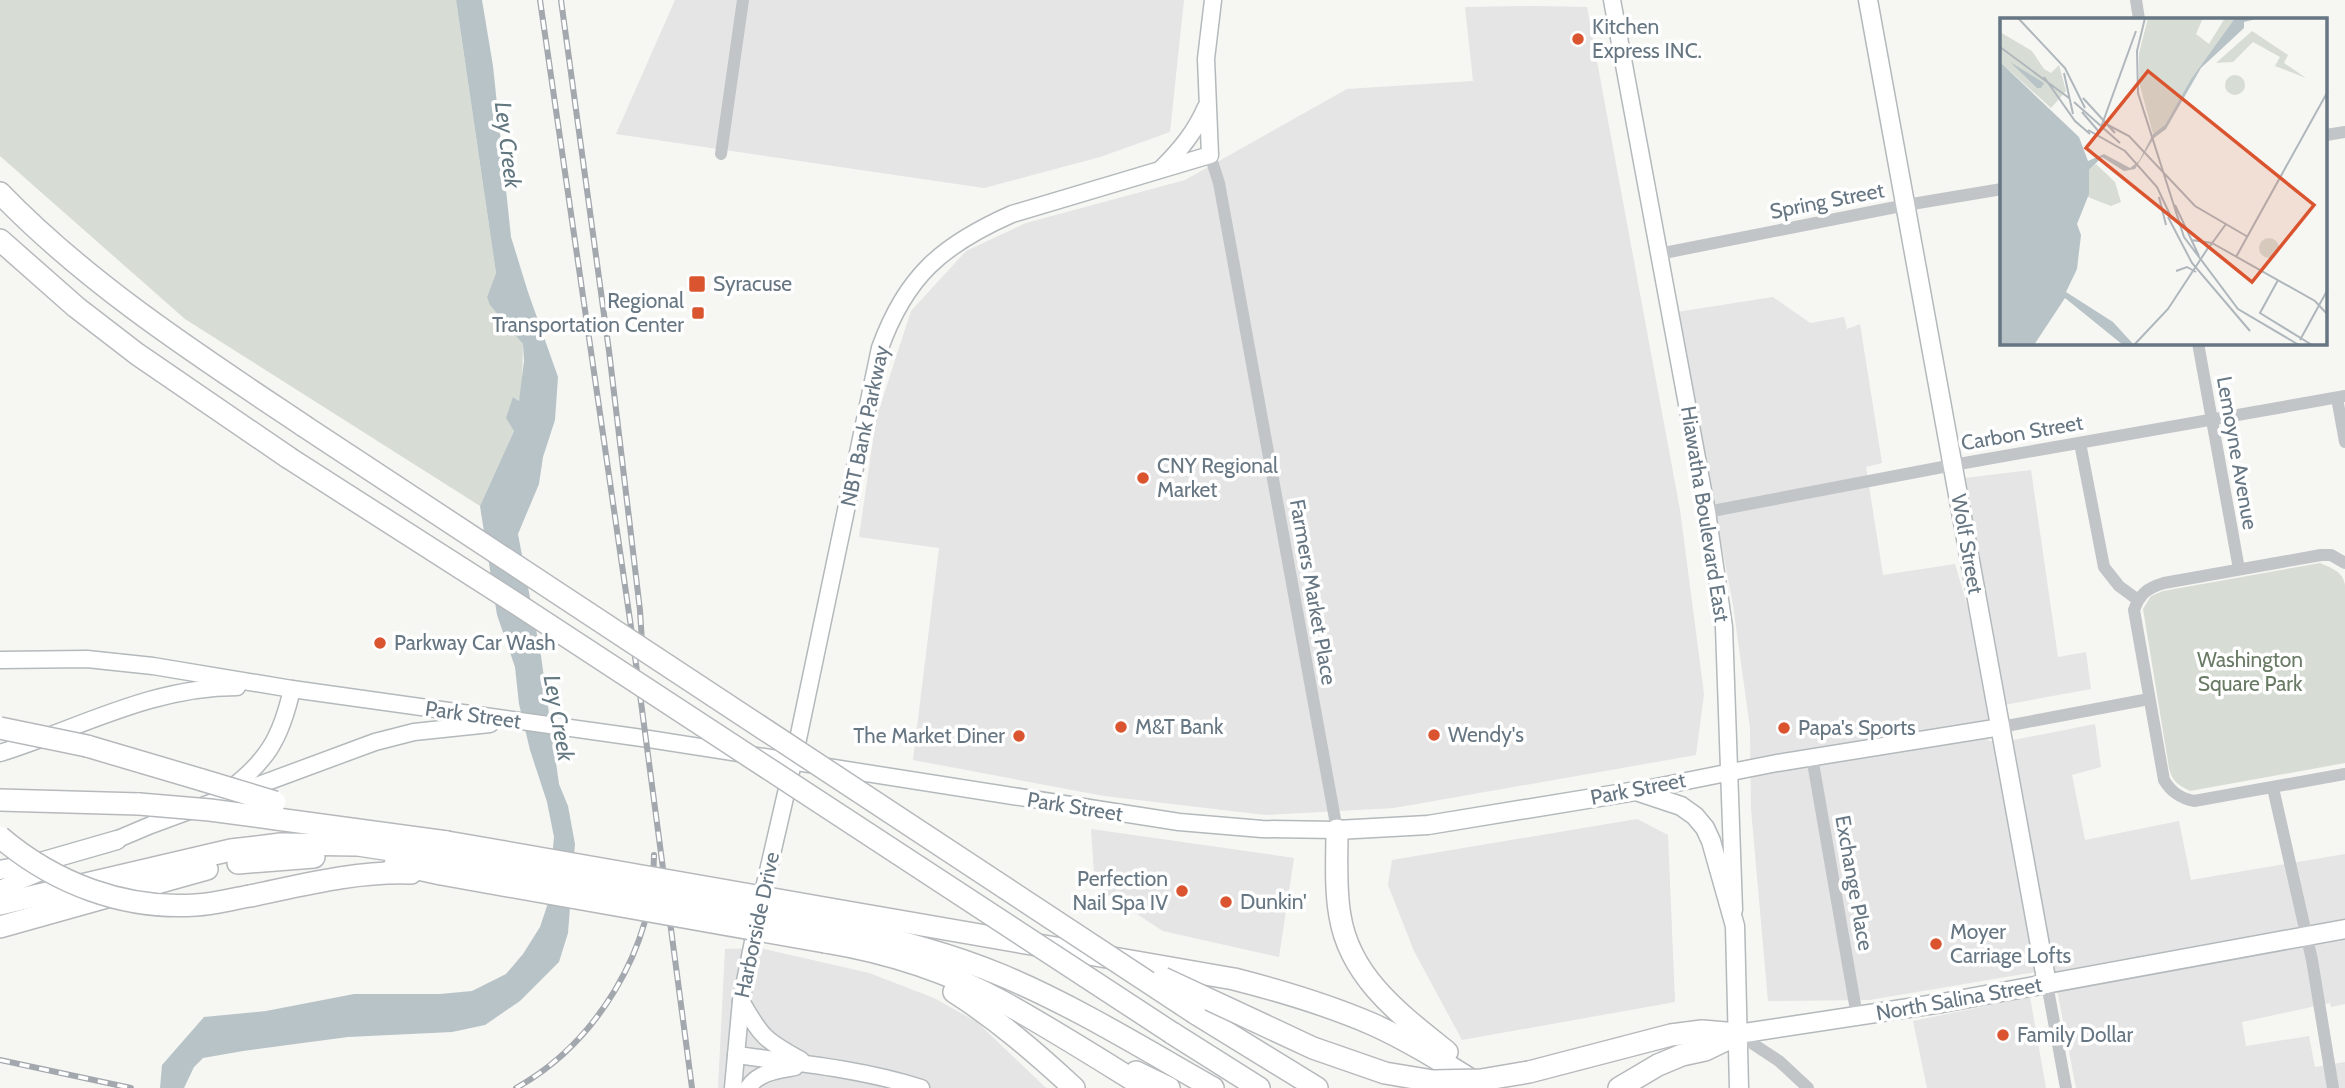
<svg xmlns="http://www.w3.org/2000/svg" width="2345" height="1088" font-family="Cabin,sans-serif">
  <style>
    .built { fill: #e4e5e4 }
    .green { fill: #d7ddd4 }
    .water { fill: #b8c3c7 }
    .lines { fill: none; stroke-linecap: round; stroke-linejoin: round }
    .secondary-casing { stroke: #b4b9bc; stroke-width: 19 }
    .primary-casing { stroke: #b4b9bc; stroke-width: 21 }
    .highway-casing { stroke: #b6b9bc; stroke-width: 24 }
    .street { stroke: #c1c5c8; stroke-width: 12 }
    .secondary { stroke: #fff; stroke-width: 16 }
    .primary { stroke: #fff; stroke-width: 18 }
    .highway { stroke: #fff; stroke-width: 21 }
    .rail-casing { stroke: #a2a8ad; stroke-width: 6 }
    .rail { stroke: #fff; stroke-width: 3.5; stroke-dasharray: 10; stroke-linecap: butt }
    .highway-bridge-casing { stroke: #b6b9bc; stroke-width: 24; stroke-linecap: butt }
    .highway-bridge { stroke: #fff; stroke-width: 21 }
    .poi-dot { fill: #da552f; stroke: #fff; stroke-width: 2.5 }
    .labels { text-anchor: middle; stroke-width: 7; stroke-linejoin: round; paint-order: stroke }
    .poi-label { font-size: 21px; fill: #667682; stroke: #fff; text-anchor: start }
    .street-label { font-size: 21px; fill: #667682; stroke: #fff }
    .park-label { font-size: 21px; fill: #697a65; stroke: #fff }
    .water-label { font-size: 23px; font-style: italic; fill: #62777f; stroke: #fff }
    .inset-road { fill: none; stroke: #afb7bc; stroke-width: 2 }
    .view { fill: #da552f; fill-opacity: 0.15; stroke: #da552f; stroke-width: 3.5 }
    .inset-edge { fill: none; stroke: #667682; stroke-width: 3.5 }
  </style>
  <rect width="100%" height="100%" fill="#f6f6f3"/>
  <g class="built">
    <polygon points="675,0 1184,0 1170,132 1100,157 984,188 616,134"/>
    <polygon points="1534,6 1587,7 1680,510 1704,694 1696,755 1394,808 1266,815 1104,796 913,760 939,548 859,537 876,419 911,311 966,251 1026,223 1185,180 1347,89 1473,81 1465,7"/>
    <polygon points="1773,297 1810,323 1844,317 1847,329 1860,324 1882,463 1866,467 1883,575 1955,564 1997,707 1988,741 2014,740 2095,724 2101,767 2072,775 2085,840 2179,821 2191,880 2345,854 2345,1004 2331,1007 2330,1003 2242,1022 2246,1046 2309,1036 2315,1067 2345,1062 2345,1088 2076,1088 2053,969 1869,1000 1768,1001 1751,809 1750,728 1733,605 1677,312"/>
    <polygon points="2031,470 2058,657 2086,652 2091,689 2004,705 1965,478"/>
    <polygon points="1637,819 1668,835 1675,1002 1462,1040 1414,951 1388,885 1392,860"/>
    <polygon points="1091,829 1294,858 1279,957 1163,931 1095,887"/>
    <polygon points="760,948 869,973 934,998 977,1022 1046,1088 718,1088 725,949"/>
    <polygon points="2030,997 2046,1088 1927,1088 1913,1021"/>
  </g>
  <g class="green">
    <polygon points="0,0 456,0 496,273 487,297 523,344 522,389 519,401 513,397 514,431 480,506 185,319 0,156"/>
    <path d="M2320,563C2331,568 2343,571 2345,585V763L2190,791C2178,785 2172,781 2169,768L2143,609L2151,596L2163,591Z"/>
  </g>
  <polygon class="water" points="456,0 482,0 493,66 511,237 528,292 558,377 555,420 543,457 539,484 518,534 541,656 559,784 568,806 575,844 568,933 559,962 520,1001 485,1025 452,1032 348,1037 243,1051 203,1058 194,1067 184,1088 160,1088 162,1065 204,1017 266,1011 354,994 440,994 472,991 506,974 523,954 540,927 548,903 554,837 547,802 530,750 519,704 515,667 497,615 480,506 514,431 506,418 513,397 519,401 524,361 523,344 490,305 487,297 496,273"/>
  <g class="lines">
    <g class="secondary-casing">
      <g id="secondary">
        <polyline points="1612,0 1707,512 1724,627 1734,910"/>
        <path d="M1162,168C1181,149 1195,132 1206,107"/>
        <polyline points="0,660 87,659 153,666 292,689 649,739 1179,822 1262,829 1337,830"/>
        <path d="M0,753C80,728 151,687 237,687"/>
        <polyline points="1636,791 1777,763 2001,727"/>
        <path d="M226,792C267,762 281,738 292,689"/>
        <polyline points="106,844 151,825 375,742 414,732 490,724"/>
        <polyline points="0,889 53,867"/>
        <path d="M741,1001C761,1036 764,1040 801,1060"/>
        <path d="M736,1055C798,1063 861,1069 921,1088"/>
        <path d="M733,1088L741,1001L762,897L793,763L880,348C906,276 942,245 1012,214L1210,155L1206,59L1213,0"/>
        <path d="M748,1088C758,1072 778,1070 795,1067"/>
      </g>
    </g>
    <g class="primary-casing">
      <g id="primary">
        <polyline points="1868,0 2047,984"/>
        <polyline points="1337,830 1428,825 1636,791 1681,806 1695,816 1705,828 1711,841 1735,926 1739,1088"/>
        <polyline points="0,870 37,863 117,840"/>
        <polyline points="1738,1034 1942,1003 2345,929"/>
      </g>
    </g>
    <g class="highway-casing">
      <g id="highway">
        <path d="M0,193C89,285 198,355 304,426"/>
        <polyline points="0,240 76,307 137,354 289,458"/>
        <polyline points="87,746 202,780"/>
        <polyline points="0,800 139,804"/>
        <polyline points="277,819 447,842"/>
        <path d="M1337,830C1337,859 1335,888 1340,916C1350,978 1401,1015 1447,1052"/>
        <polyline points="238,863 314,857"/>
        <polyline points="395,864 441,874"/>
        <path d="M250,896C303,885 356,871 411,873"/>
        <polyline points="0,904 231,850 281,844 358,845 444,858"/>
        <path d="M830,909L1234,979C1281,991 1328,1005 1372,1024C1410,1041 1444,1063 1479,1085"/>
        <path d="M827,925C886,937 946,952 1001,975C1075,1006 1144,1049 1213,1088"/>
        <polyline points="0,927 207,869"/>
        <path d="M825,942C886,952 949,972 1003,1002C1052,1029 1099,1059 1146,1088"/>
        <path d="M954,992C998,1020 1036,1053 1074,1088"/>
        <polyline points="1195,1013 1317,1088"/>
        <polyline points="1172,1033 1259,1088"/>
        <polyline points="1136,1072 1169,1088"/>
        <polyline points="1529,1072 1671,1035 1702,1031 1738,1034"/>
        <polyline points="1619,1088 1658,1065 1682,1055 1705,1050 1736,1035"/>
      </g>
    </g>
    <g class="street">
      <polyline points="2136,0 2139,19"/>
      <polyline points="2326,135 2345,132"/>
      <polyline points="721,154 743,0"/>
      <polyline points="1210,155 1219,183 1337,830"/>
      <polyline points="1659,254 1906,205 2002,189"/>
      <polyline points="2198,343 2239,569"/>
      <polyline points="2337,398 2345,442"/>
      <polyline points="2080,443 2104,567 2119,586 2138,600"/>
      <polyline points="1707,512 1953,465 2345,396"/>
      <path d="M2345,563L2331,555H2321L2164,583C2148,588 2140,593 2134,610L2164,780C2171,792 2180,798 2194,801L2345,774"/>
      <polyline points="2001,727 2149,699"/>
      <polyline points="1812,757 1857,1016"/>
      <polyline points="2273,788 2312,960 2333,1088"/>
      <polyline points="2047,984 2066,1088"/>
      <polyline points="1738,1034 1779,1061 1808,1088"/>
    </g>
    <use href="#secondary" class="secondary"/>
    <use href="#primary" class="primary"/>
    <use href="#highway" class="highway"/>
    <g class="rail-casing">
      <g id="rail">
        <polyline points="540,0 632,634 692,1088"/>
        <polyline points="561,0 609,351 640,610 642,643"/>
        <polyline points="0,1060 131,1088"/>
        <path d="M516,1088C597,1043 654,948 654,855"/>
      </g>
    </g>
    <use href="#rail" class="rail"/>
    <g class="highway-bridge-casing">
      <g id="highway-bridge">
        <polyline points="304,426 1195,1013"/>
        <polyline points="289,458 520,606 1172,1033"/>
        <polyline points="0,728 87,746"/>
        <polyline points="202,780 275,802"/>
        <polyline points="139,804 210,810 277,819"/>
        <path d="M0,837C54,883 124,910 196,905C214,904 232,899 250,896"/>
        <polyline points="447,842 830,909"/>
        <polyline points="444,858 827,925"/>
        <polyline points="441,874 825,942"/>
        <polyline points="1163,978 1313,1048 1385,1073 1433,1081 1481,1080 1529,1072"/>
      </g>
    </g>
    <use href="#highway-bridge" class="highway-bridge"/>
  </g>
  <g class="poi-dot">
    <circle cx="1578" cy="39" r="7"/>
    <rect x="688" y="275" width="18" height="18" rx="3.5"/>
    <rect x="691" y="306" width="14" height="14" rx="3.5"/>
    <circle cx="1143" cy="478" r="7"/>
    <circle cx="380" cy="643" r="7"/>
    <circle cx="1121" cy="727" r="7"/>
    <circle cx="1784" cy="728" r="7"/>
    <circle cx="1434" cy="735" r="7"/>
    <circle cx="1019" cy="736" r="7"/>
    <circle cx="1182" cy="891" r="7"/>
    <circle cx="1226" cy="902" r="7"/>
    <circle cx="1936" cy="944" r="7"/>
    <circle cx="2003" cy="1035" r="7"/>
  </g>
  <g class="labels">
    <g class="poi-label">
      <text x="1592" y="34">Kitchen<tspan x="1592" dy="24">Express INC.</tspan></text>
      <text x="713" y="291">Syracuse</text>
      <text x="684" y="308" text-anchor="end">Regional<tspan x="684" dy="24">Transportation Center</tspan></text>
      <text x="1157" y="473">CNY Regional<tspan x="1157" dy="24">Market</tspan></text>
      <text x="394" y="650">Parkway Car Wash</text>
      <text x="1135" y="734">M&amp;T Bank</text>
      <text x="1798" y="735">Papa's Sports</text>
      <text x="1448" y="742">Wendy's</text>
      <text x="1005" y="743" text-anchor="end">The Market Diner</text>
      <text x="1168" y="886" text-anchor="end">Perfection<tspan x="1168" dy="24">Nail Spa IV</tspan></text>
      <text x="1240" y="909">Dunkin'</text>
      <text x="1950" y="939">Moyer<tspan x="1950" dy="24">Carriage Lofts</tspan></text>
      <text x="2017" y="1042">Family Dollar</text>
    </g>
    <g class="street-label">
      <text transform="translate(1827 201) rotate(-11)" y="7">Spring Street</text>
      <text transform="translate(865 426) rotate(-78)" y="7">NBT Bank Parkway</text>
      <text transform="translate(2022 433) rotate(-10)" y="7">Carbon Street</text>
      <text transform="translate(2237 453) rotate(80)" y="7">Lemoyne Avenue</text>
      <text transform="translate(1705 514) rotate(81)" y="7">Hiawatha Boulevard East</text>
      <text transform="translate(1967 544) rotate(80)" y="7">Wolf Street</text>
      <text transform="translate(1313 592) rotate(80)" y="7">Farmers Market Place</text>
      <text transform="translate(473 715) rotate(8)" y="7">Park Street</text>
      <text transform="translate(1638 789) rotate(-11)" y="7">Park Street</text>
      <text transform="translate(1075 807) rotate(9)" y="7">Park Street</text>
      <text transform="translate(1854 883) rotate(80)" y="7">Exchange Place</text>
      <text transform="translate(757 925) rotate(-78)" y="7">Harborside Drive</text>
      <text transform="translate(1959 999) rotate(-10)" y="7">North Salina Street</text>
    </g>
    <g class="park-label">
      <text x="2250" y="667">Washington<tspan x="2250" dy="24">Square Park</tspan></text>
    </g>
    <g class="water-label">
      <text transform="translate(508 145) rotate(83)" y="8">Ley Creek</text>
      <text transform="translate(559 718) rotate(80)" y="8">Ley Creek</text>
    </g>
  </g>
  <g transform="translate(2000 18)">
    <rect width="327" height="327" fill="#f6f6f3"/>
    <path d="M148,0H203L196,16L209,26L225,0H235L191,61L165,107L153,116L139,64V35ZM252,13L288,37L284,45L306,60L275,48L280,39L253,24L233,44L216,45ZM0,14L32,33L44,51L51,55L59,47L66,73L51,90L0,44ZM225 67a10 10 0 1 1 20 0a10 10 0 1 1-20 0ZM96,146L115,164L121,184L111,188L88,179L89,152ZM259 230a10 10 0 1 1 20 0a10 10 0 1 1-20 0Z" fill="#d7ddd4"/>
    <path d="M235,0H260L244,4V10L201,50L166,111L154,120L135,151L124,153L102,139L89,152V176L77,206L81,217L77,251L66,274L113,304L134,327H123L65,280L34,327H0V44L79,119L88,143L104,136L130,150L139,143L153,116L165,107L191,61ZM10,44L44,65L41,70H37Z" fill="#b8c3c7"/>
    <path class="inset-road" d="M18,0L65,50L85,90M145,0L137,33L138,75L184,219L238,291L299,327M0,29L69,80M64,55L73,96M44,59L75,103L90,116M83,80L115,115M74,84L120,125M82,94L100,115M108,107L129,118L195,188L248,219M88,112L125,133L157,169L172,201M100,112L136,13M159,179L166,207M175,187L199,238M168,199L192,245L250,313M191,222L212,225M212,225L315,283L328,297M210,228L226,206M236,239L328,73M176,253L187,249L196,254M278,262L260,295L312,327M300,322L328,271M134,327L168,291L208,230"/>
    <path class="view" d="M148,53L314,187L252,264L86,130Z"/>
    <rect width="327" height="327" class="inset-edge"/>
  </g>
</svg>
